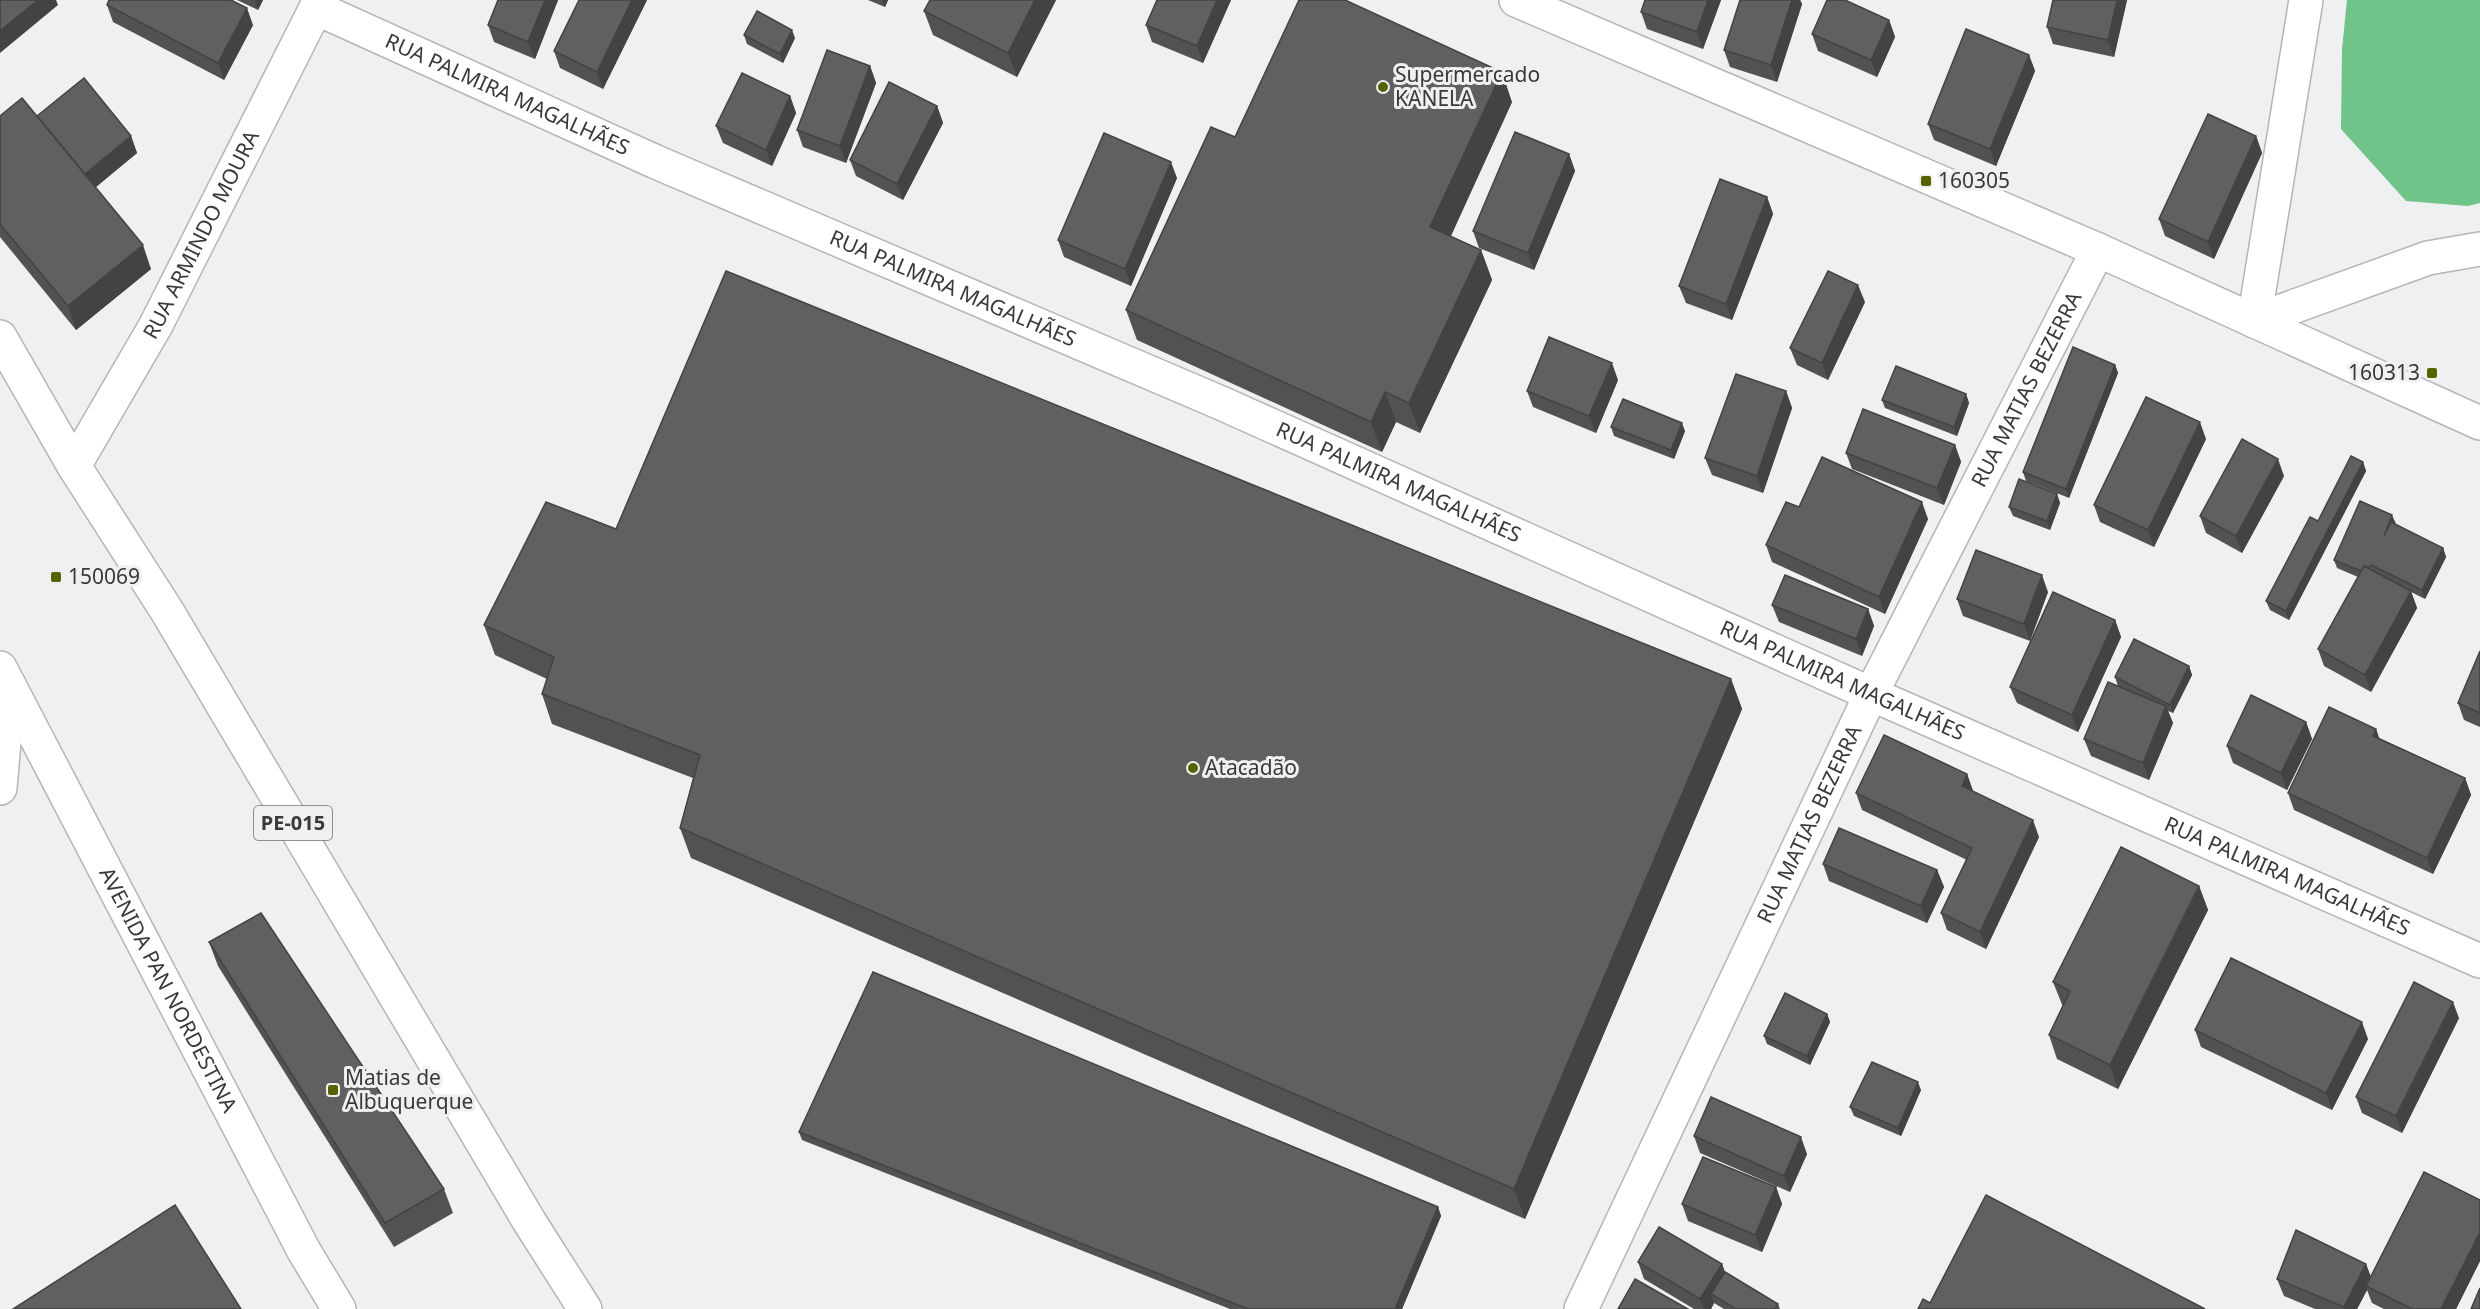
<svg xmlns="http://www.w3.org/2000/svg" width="2480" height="1309" font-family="'Noto Sans',sans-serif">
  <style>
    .forest { fill: #70c389 }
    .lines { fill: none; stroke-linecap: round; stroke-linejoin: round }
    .minor-casing { stroke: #b4b5b6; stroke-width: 36 }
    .tertiary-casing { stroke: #b4b5b6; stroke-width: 36 }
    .secondary-casing { stroke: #b4b5b6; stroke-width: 36 }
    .trunk-casing { stroke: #b4b5b6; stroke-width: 36 }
    .minor { stroke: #fff; stroke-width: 33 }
    .tertiary { stroke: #fff; stroke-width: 33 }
    .secondary { stroke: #fff; stroke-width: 33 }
    .trunk { stroke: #fff; stroke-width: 33 }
    .wall { fill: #535252 }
    .shaded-wall { fill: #444242 }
    .building { fill: #615f5f; stroke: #444242; stroke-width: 1.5 }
    .poi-dot { fill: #576200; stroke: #eff0f2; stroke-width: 2 }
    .labels { text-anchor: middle; stroke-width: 6; stroke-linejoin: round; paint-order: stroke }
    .shield { fill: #eff0f2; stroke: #707071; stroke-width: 1.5 }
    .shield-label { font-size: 20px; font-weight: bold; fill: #39393a }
    .poi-label { font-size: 21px; fill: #39393a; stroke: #eff0f2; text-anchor: start }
    .street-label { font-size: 21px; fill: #39393a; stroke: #eff0f2 }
  </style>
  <rect width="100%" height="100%" fill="#eff0f2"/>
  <polygon class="forest" points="2347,0 2480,0 2480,203 2468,206 2406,201 2341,129 2342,49"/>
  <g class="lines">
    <g class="minor-casing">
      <g id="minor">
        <polyline points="2306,0 2254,321 2428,258 2480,249"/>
        <path id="s1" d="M316,8L656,162L1221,403L1871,694L2480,961"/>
        <path id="s2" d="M74,466L156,325L320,0"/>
        <path id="s3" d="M1581,1309L1871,694L2098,250"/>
      </g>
    </g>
    <g class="tertiary-casing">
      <polyline id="tertiary" points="0,788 9,685"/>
    </g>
    <g class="secondary-casing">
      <polyline id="secondary" points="1516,0 2098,250 2480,423"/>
    </g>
    <g class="trunk-casing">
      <g id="trunk">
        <polyline points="0,337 74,466 167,611 529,1221 585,1309"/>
        <path id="s4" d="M0,668L304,1251L339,1309"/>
      </g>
    </g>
    <use href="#minor" class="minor"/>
    <use href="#tertiary" class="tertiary"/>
    <use href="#secondary" class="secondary"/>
    <use href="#trunk" class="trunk"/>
  </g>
  <g class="wall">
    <polygon points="237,0 263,0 258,10"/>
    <polygon points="558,0 535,59 494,42 488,25"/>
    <polygon points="579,0 647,0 603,89 560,68 554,51"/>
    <polygon points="868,0 888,0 885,7"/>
    <polygon points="1056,0 1017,77 933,35 924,11"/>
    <polygon points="1157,0 1231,0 1203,63 1152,42 1146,25"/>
    <polygon points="1721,0 1703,49 1647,29 1641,12"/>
    <polygon points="1740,0 1800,0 1802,4 1777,82 1730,67 1724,50"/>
    <polygon points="2053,0 2127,0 2114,57 2053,44 2047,27"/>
    <polygon points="107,5 253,25 224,80 113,22"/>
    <polygon points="1889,20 1895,37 1877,77 1818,51 1812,34"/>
    <polygon points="744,35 795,38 783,63 747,44"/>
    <polygon points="2029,55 2035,71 1996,166 1934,140 1928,124"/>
    <polygon points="870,66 876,83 846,163 803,147 797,130"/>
    <polygon points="790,96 796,113 772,166 723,143 716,126"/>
    <polygon points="1512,102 1451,236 1481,250 1492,280 1420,433 1396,422 1382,452 1137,340 1126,310 1235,137"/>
    <polygon points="937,106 943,123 903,200 856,176 850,160"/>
    <polygon points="0,116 37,116 131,136 137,153 95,187 151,269 76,330 0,237"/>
    <polygon points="2256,136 2262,153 2214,259 2165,236 2159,219"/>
    <polygon points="1569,154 1575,171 1534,270 1479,248 1473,231"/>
    <polygon points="1177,178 1131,286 1064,257 1058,240"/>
    <polygon points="1767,197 1773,214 1732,320 1686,303 1679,286"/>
    <polygon points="1865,302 1828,380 1797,365 1790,348"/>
    <polygon points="2115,365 2118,373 2069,498 2026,481 2023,472"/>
    <polygon points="1618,380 1596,433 1533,407 1527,391"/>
    <polygon points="1786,391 1792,408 1763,493 1712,475 1705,458"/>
    <polygon points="1966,394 1969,403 1957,436 1885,408 1882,400"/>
    <polygon points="1611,427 1685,431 1674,459 1614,436"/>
    <polygon points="2206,439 2154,547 2100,522 2094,505"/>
    <polygon points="1955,445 1961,462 1944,505 1852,469 1846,453"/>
    <polygon points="2363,462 2366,471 2289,620 2270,610 2266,601 2318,521"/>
    <polygon points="2284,476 2242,553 2206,533 2200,516"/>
    <polygon points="2057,494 2060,503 2050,530 2013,516 2009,507"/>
    <polygon points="1799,507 1928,519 1885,614 1772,562 1766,545"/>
    <polygon points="2395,524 2443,548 2446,557 2425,599 2411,592 2417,608 2371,692 2324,666 2318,649 2358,577 2337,568 2334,560"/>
    <polygon points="616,529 1731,679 1742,709 1525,1219 691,858 680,828 693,778 552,724 542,694 547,679 495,655 484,625"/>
    <polygon points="2048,592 2030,641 1963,616 1957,599"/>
    <polygon points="1772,605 1868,609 1874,626 1862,656 1779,622"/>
    <polygon points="2115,620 2121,637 2078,732 2017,703 2010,687"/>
    <polygon points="2480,651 2480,727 2464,720 2458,703"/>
    <polygon points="2189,666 2192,675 2173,713 2168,711 2173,723 2149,780 2091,756 2084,739 2118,686 2115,677"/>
    <polygon points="2306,722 2312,739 2287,790 2233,763 2227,746"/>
    <polygon points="2376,729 2379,738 2465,778 2471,795 2433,874 2294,810 2288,793"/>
    <polygon points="1967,774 1973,791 2039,837 1986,949 1947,930 1941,913 1967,860 1862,810 1856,793"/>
    <polygon points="1823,864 1937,870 1944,887 1927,923 1829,881"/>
    <polygon points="2199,886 2208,910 2118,1089 2057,1059 2049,1035 2063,1007 2053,982"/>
    <polygon points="209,942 444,1189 453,1213 394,1247 218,966"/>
    <polygon points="1827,1014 1830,1022 1810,1065 1767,1044 1764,1036"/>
    <polygon points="2459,1018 2402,1133 2362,1113 2356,1097"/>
    <polygon points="2195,1030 2368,1039 2332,1110 2201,1047"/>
    <polygon points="1921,1090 1901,1136 1854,1116 1850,1107"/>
    <polygon points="799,1132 1438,1207 1441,1216 1402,1309 1230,1309 802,1140"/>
    <polygon points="1694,1136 1807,1154 1790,1192 1700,1153"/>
    <polygon points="1776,1187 1782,1204 1762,1252 1688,1221 1682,1204"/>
    <polygon points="2480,1261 2456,1309 2384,1309 2372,1303 2367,1290 2357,1309 2315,1309 2284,1296 2277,1279 2366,1264 2371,1277"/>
    <polygon points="1638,1262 1722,1264 1725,1272 1778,1304 1780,1309 1724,1309 1714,1303 1711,1309 1694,1309 1644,1279"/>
  </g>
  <g class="shaded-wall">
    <polygon points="38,0 56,0 58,5 0,53 0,31"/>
    <polygon points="255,0 263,0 258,10 255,2"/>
    <polygon points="545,0 558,0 535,59 528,42"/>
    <polygon points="632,0 647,0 603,89 597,72"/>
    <polygon points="882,0 888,0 885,7"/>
    <polygon points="1035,0 1056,0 1017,77 1008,53"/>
    <polygon points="1217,0 1231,0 1203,63 1197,46"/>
    <polygon points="1708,0 1721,0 1703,49 1697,32"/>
    <polygon points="1792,0 1800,0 1802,4 1777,82 1771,65"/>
    <polygon points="2117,0 2127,0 2114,57 2108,40"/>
    <polygon points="247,8 253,25 224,80 218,63"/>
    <polygon points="1889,20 1895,37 1877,77 1871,60"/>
    <polygon points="792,30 795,38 783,63 780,54"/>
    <polygon points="2029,55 2035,71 1996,166 1990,149"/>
    <polygon points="870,66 876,83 846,163 840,146"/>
    <polygon points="1502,72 1512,102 1441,257 1430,227"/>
    <polygon points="790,96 796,113 772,166 766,150"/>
    <polygon points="937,106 943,123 903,200 897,184"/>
    <polygon points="131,136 137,153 89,193 83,176"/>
    <polygon points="2256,136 2262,153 2214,259 2208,242"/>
    <polygon points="1569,154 1575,171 1534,270 1528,253"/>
    <polygon points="1171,162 1177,178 1131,286 1125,269"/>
    <polygon points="1767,197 1773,214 1732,320 1726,304"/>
    <polygon points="143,245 151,269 76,330 68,306"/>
    <polygon points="1481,250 1492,280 1420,433 1409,403"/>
    <polygon points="1858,285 1865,302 1828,380 1822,363"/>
    <polygon points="1612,363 1618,380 1596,433 1589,416"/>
    <polygon points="2115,365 2118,373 2069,498 2066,489"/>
    <polygon points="1786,391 1792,408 1763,493 1757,476"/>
    <polygon points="1385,392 1396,422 1382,452 1371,422"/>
    <polygon points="1966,394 1969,403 1957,436 1954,427"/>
    <polygon points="2200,422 2206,439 2154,547 2148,530"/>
    <polygon points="1682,423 1685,431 1674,459 1671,450"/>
    <polygon points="1955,445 1961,462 1944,505 1937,488"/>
    <polygon points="2278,459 2284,476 2242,553 2236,536"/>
    <polygon points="2363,462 2366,471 2289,620 2286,611"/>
    <polygon points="2057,494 2060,503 2050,530 2047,521"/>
    <polygon points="1922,502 1928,519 1885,614 1879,597"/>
    <polygon points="2392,515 2396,524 2384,536"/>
    <polygon points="2443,548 2446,557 2425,599 2422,590"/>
    <polygon points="2042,575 2048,592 2030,641 2024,624"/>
    <polygon points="2411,591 2417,608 2371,692 2365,675"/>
    <polygon points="1868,609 1874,626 1862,656 1856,639"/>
    <polygon points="2115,620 2121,637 2078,732 2072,715"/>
    <polygon points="2189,666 2192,675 2173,713 2170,705"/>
    <polygon points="1731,679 1742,709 1525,1219 1514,1189"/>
    <polygon points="2166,706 2173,723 2149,780 2143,763"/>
    <polygon points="2306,722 2312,739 2287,790 2281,773"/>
    <polygon points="2376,729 2382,746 2373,736"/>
    <polygon points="1967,774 1973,791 1962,786"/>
    <polygon points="2465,778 2471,795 2433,874 2427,858"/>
    <polygon points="2033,820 2039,837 1986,949 1980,932"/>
    <polygon points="1937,870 1944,887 1927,923 1921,906"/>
    <polygon points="2199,886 2208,910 2118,1089 2110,1065"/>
    <polygon points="2453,1002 2459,1018 2402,1133 2396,1116"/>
    <polygon points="1827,1014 1830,1022 1810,1065 1807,1056"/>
    <polygon points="2362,1022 2368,1039 2332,1110 2326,1093"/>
    <polygon points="1918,1082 1921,1090 1901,1136 1898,1128"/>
    <polygon points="1801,1137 1807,1154 1790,1192 1784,1176"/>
    <polygon points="1776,1187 1782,1204 1762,1252 1755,1235"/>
    <polygon points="1438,1207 1441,1216 1402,1309 1395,1309"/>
    <polygon points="2480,1232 2480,1261 2456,1309 2441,1309"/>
    <polygon points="1722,1264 1728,1281 1711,1294 1714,1303 1711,1309 1704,1309 1700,1299"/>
    <polygon points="2366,1264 2372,1281 2366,1286 2367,1290 2357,1309 2344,1309 2344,1307"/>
  </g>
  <g class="building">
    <polygon points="0,0 38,0 0,31"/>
    <polygon points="109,0 231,0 247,8 218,63 107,5"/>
    <polygon points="498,0 545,0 528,42 488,25"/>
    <polygon points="579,0 632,0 597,72 554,51"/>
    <polygon points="930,0 1035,0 1008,53 924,11"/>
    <polygon points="1157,0 1217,0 1197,46 1146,25"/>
    <polygon points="1299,0 1345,0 1502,72 1430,227 1481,250 1409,403 1385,392 1371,422 1126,310 1211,127 1235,137"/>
    <polygon points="1645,0 1708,0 1697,32 1641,12"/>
    <polygon points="1740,0 1792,0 1771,65 1724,50"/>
    <polygon points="1827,0 1845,0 1889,20 1871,60 1812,34"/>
    <polygon points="2053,0 2117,0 2108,40 2047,27"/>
    <polygon points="757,11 792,30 780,54 744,35"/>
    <polygon points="1966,29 2029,55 1990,149 1928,124"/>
    <polygon points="827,50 870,66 840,146 797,130"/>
    <polygon points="742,73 790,96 766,150 716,126"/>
    <polygon points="84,78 131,136 85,174 37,116"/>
    <polygon points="889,82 937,106 897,184 850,160"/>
    <polygon points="22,98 143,245 68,306 0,224 0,116"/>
    <polygon points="2208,114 2256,136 2208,242 2159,219"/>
    <polygon points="1515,132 1569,154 1528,253 1473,231"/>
    <polygon points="1104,133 1171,162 1125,269 1058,240"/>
    <polygon points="1720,179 1767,197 1726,304 1679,286"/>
    <polygon points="726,271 1731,679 1514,1189 680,828 700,755 542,694 554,657 484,625 546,502 616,529"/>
    <polygon points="1828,271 1858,285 1822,363 1790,348"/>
    <polygon points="1549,337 1612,363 1589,416 1527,391"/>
    <polygon points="2073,347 2115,365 2066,489 2023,472"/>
    <polygon points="1896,366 1966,394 1954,427 1882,400"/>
    <polygon points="1736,374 1786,391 1757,476 1705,458"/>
    <polygon points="2146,397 2200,422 2148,530 2094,505"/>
    <polygon points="1623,399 1682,423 1671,450 1611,427"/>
    <polygon points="1863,409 1955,445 1937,488 1846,453"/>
    <polygon points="2242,439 2278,459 2236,536 2200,516"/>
    <polygon points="2351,456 2363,462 2286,611 2266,601 2310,517 2318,521"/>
    <polygon points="1822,457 1922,502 1879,597 1766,545 1786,502 1799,507"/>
    <polygon points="2019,479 2057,494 2047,521 2009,507"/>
    <polygon points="2360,501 2392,515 2384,536 2391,522 2443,548 2422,590 2371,565 2369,568 2364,566 2361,571 2334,560"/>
    <polygon points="1976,550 2042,575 2024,624 1957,599"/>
    <polygon points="2364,566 2411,591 2365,675 2318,649"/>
    <polygon points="1785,575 1868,609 1856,639 1772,605"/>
    <polygon points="2053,592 2115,620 2072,715 2010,687"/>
    <polygon points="2134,639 2189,666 2170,705 2115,677"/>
    <polygon points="2480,651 2480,713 2458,703"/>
    <polygon points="2108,682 2166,706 2143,763 2084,739"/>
    <polygon points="2251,695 2306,722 2281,773 2227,746"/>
    <polygon points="2329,707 2376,729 2373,736 2465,778 2427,858 2288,793"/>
    <polygon points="1884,735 1967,774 1962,786 2033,820 1980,932 1941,913 1972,848 1856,793"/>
    <polygon points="1839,828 1937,870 1921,906 1823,864"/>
    <polygon points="2121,847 2199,886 2110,1065 2049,1035 2070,991 2053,982"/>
    <polygon points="261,913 444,1189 385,1223 209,942"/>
    <polygon points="2231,958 2362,1022 2326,1093 2195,1030"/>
    <polygon points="873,972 1438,1207 1395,1309 1248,1309 799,1132"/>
    <polygon points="2414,982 2453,1002 2396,1116 2356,1097"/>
    <polygon points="1785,993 1827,1014 1807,1056 1764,1036"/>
    <polygon points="1872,1062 1918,1082 1898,1128 1850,1107"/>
    <polygon points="1711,1097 1801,1137 1784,1176 1694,1136"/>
    <polygon points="1703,1157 1776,1187 1755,1235 1682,1204"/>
    <polygon points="2424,1172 2480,1200 2480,1232 2441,1309 2412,1309 2366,1286"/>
    <polygon points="1986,1195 2205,1309 1918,1309 1923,1299 1930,1303"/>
    <polygon points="175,1205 241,1309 13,1309"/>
    <polygon points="1659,1227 1722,1264 1700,1299 1638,1262"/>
    <polygon points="2296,1230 2366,1264 2344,1307 2277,1279"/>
    <polygon points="1725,1272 1778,1304 1775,1309 1736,1309 1711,1294"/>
    <polygon points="1635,1279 1688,1309 1618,1309"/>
    <polygon points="2480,1288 2480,1309 2471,1309"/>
  </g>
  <g class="poi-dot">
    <circle cx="1383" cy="87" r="6"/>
    <rect x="1920" y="175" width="12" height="12" rx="3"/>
    <rect x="2426" y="367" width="12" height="12" rx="3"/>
    <rect x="50" y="571" width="12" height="12" rx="3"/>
    <circle cx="1193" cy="768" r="6"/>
    <rect x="327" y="1084" width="12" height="12" rx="3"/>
  </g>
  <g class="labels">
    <rect class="shield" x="254" y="806" width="78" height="34" rx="4.5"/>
    <g class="shield-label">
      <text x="293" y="830">PE-015</text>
    </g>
    <g class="poi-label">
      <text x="1395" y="82">Supermercado<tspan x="1395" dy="24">KANELA</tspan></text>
      <text x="1938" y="188">160305</text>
      <text x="2420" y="380" text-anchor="end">160313</text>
      <text x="68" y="584">150069</text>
      <text x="1205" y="775">Atacadão</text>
      <text x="345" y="1085">Matias de<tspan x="345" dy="24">Albuquerque</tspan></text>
    </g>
    <g class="street-label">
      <text dy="7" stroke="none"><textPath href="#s1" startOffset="210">RUA PALMIRA MAGALHÃES</textPath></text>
      <text dy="7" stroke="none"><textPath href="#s2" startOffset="264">RUA ARMINDO MOURA</textPath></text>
      <text dy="7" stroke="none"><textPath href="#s1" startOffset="696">RUA PALMIRA MAGALHÃES</textPath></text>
      <text dy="7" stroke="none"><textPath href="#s3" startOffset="1022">RUA MATIAS BEZERRA</textPath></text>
      <text dy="7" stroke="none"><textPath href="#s1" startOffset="1182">RUA PALMIRA MAGALHÃES</textPath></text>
      <text dy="7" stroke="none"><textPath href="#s1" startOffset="1668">RUA PALMIRA MAGALHÃES</textPath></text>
      <text dy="7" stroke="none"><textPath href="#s3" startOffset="536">RUA MATIAS BEZERRA</textPath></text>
      <text dy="7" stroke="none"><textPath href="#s1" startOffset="2154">RUA PALMIRA MAGALHÃES</textPath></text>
      <text dy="7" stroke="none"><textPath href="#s4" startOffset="363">AVENIDA PAN NORDESTINA</textPath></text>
    </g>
  </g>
</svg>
